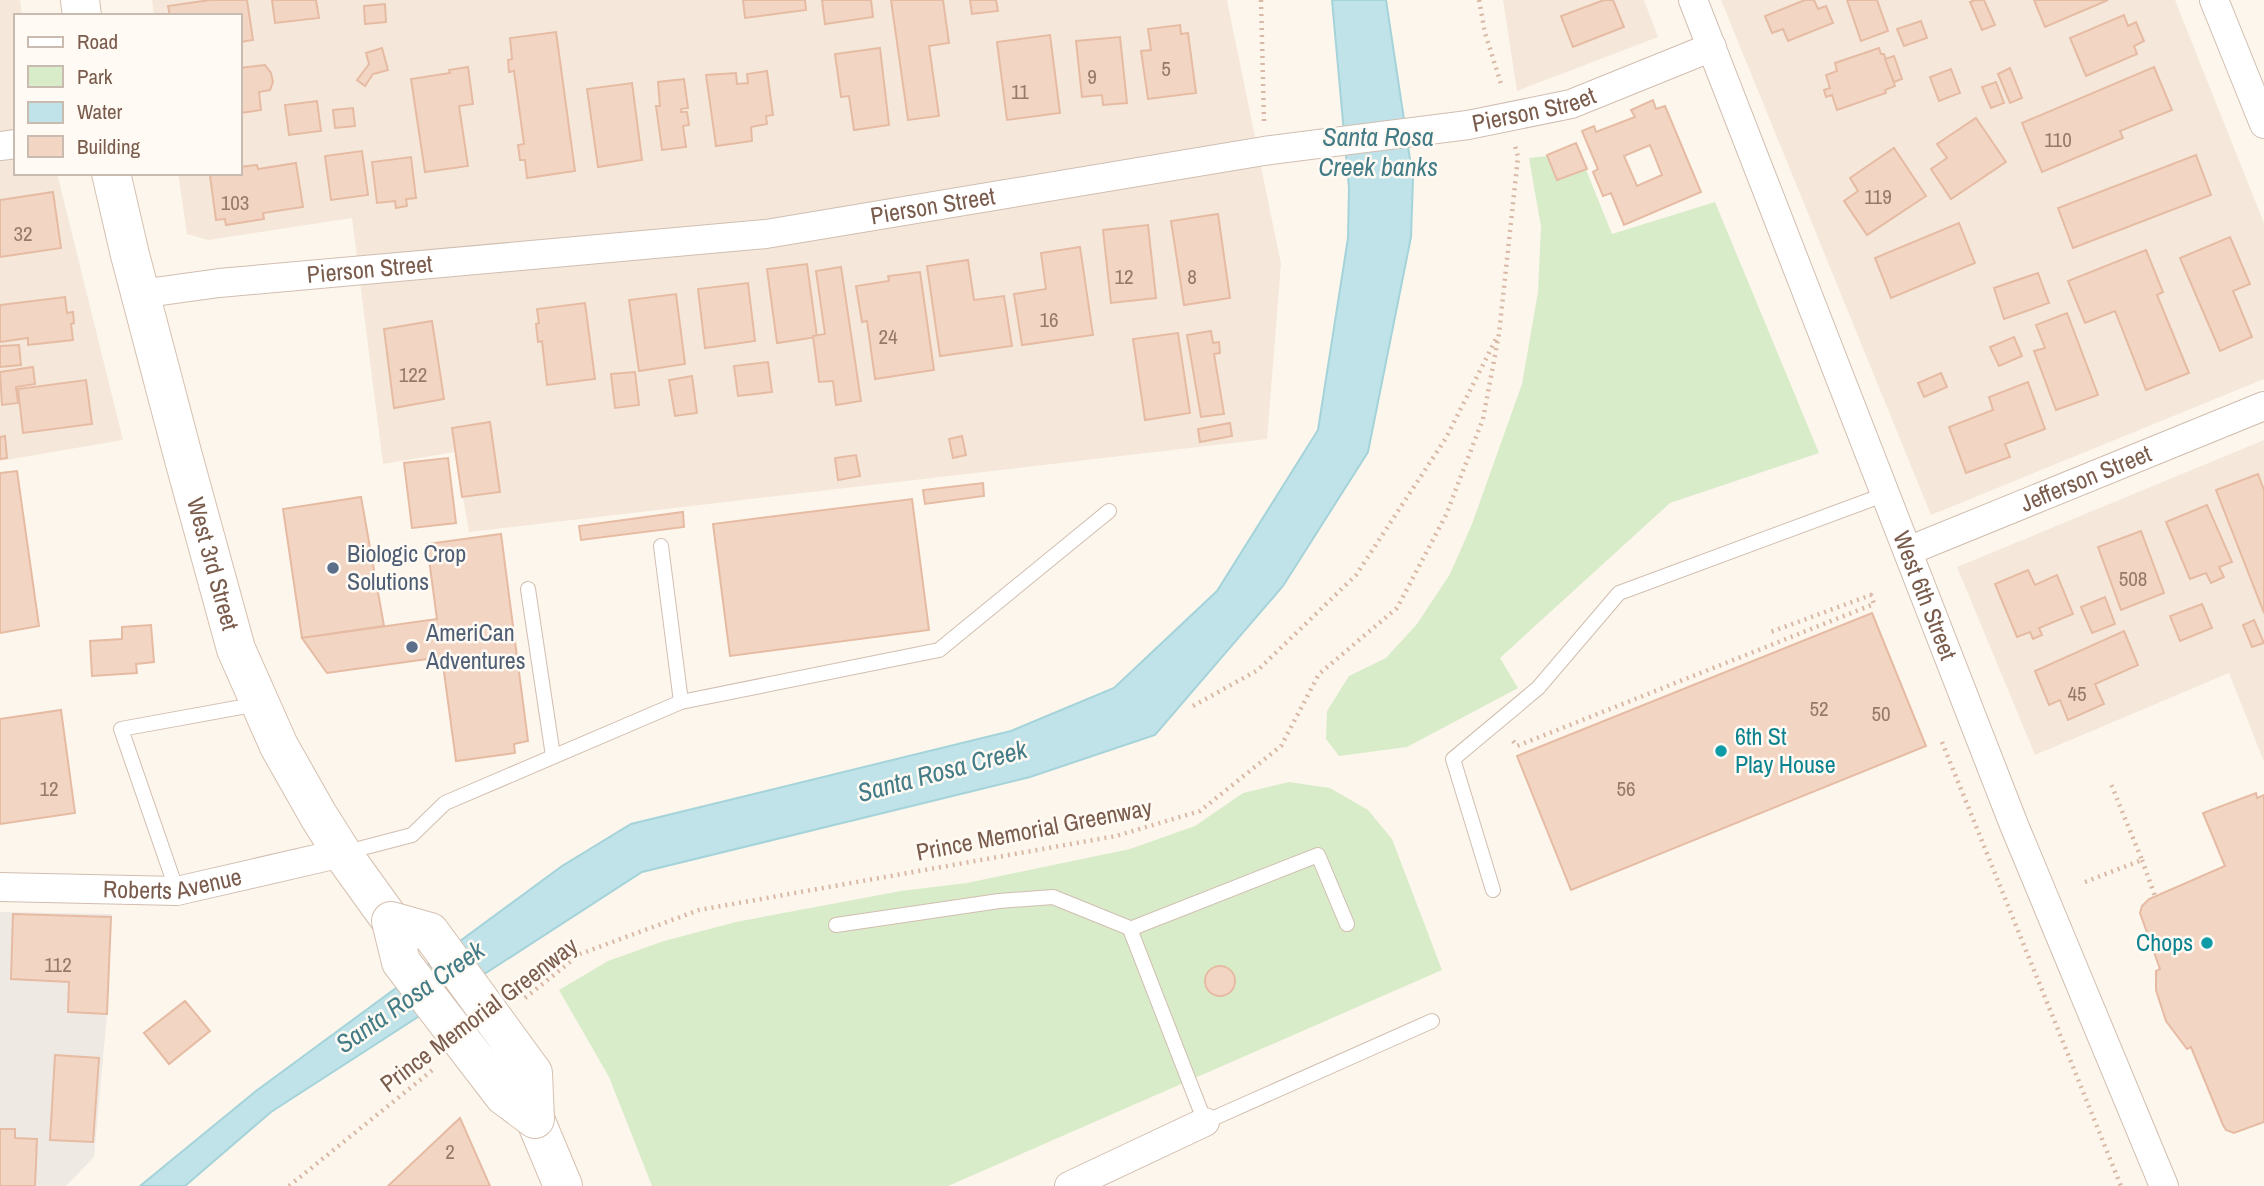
<svg xmlns="http://www.w3.org/2000/svg" width="2264" height="1186" font-family="'Archivo Narrow',sans-serif">
  <style>
    .residential { fill: #f5e8da }
    .industrial { fill: #efe9e4 }
    .green { fill: #d8ecc9 }
    .water { fill: #bfe3e8; stroke: #a5d3da; stroke-width: 2 }
    .building { fill: #f3d5c3; stroke: #e6bba3; stroke-width: 2; fill-rule: evenodd }
    .lines { fill: none; stroke-linecap: round; stroke-linejoin: round }
    .lane-casing { stroke: #d1beb0; stroke-width: 16 }
    .street-casing { stroke: #d1beb0; stroke-width: 30 }
    .secondary-casing { stroke: #d6c0b0; stroke-width: 40 }
    .path { stroke: #d9b8a5; stroke-width: 4.5; stroke-dasharray: 2 5; stroke-linecap: butt }
    .lane { stroke: #fff; stroke-width: 14 }
    .street { stroke: #fff; stroke-width: 28 }
    .secondary { stroke: #fff; stroke-width: 38 }
    .secondary-bridge-casing { stroke: #d6c0b0; stroke-width: 40; stroke-linecap: butt }
    .secondary-bridge { stroke: #fff; stroke-width: 38 }
    .service-dot { fill: #5c6f8a; stroke: #fffaf3; stroke-width: 2.5 }
    .culture-dot { fill: #0f9aa8; stroke: #fffaf3; stroke-width: 2.5 }
    .labels { text-anchor: middle; stroke-width: 5; stroke-linejoin: round; paint-order: stroke }
    .number-label { font-size: 21px; fill: #987a6a }
    .street-label { font-size: 24px; fill: #7a5c4d; stroke: #fffaf3 }
    .service-label { font-size: 24px; fill: #4e5e75; stroke: #fffaf3; text-anchor: start }
    .culture-label { font-size: 24px; fill: #0d838f; stroke: #fffaf3; text-anchor: start }
    .water-label { font-size: 26px; font-style: italic; fill: #437c86; stroke: #fffaf3 }
  </style>
  <rect width="100%" height="100%" fill="#fdf6ec"/>
  <g class="residential">
    <polygon points="0,0 20,0 22,16 16,16 16,173 57,173 123,440 0,461"/>
    <polygon points="152,0 1227,0 1281,264 1267,439 469,532 455,452 383,464 352,218 208,240 187,234 178,173 240,173 240,16 154,16"/>
    <polygon points="1503,0 1644,0 1658,37 1517,91"/>
    <polygon points="1721,0 2175,0 2264,223 2264,379 1931,515"/>
    <polygon points="2264,440 2264,762 2229,673 2035,755 1957,567"/>
  </g>
  <polygon class="industrial" points="0,912 112,914 107,1014 94,1157 66,1186 0,1186"/>
  <g class="green">
    <polygon points="1579,152 1612,234 1715,202 1819,453 1670,503 1500,658 1518,688 1407,747 1339,756 1326,739 1327,711 1349,676 1386,658 1417,624 1450,574 1472,524 1522,384 1538,292 1541,227 1529,158"/>
    <polygon points="1289,782 1330,788 1368,810 1392,839 1442,970 948,1186 652,1186 609,1077 559,990 608,961 664,941 736,922 901,891 967,883 1130,849 1195,826 1243,793"/>
  </g>
  <polygon class="water" points="1332,0 1386,0 1413,179 1411,237 1368,452 1283,586 1155,735 1030,777 642,872 271,1112 185,1186 140,1186 256,1091 562,866 631,824 1011,731 1114,688 1217,591 1318,430 1348,238 1349,188"/>
  <g class="building">
    <polygon points="210,0 247,0 253,40 240,42 240,16 170,16 168,6"/>
    <polygon points="272,0 316,0 319,18 275,23"/>
    <polygon points="743,0 805,0 806,10 745,18"/>
    <polygon points="822,0 871,0 873,17 825,24"/>
    <polygon points="891,0 943,0 949,43 929,46 939,116 908,120"/>
    <polygon points="970,0 996,0 998,11 972,14"/>
    <polygon points="1604,0 1613,0 1624,27 1573,47 1561,16"/>
    <polygon points="1805,0 1814,0 1818,9 1826,6 1833,23 1788,41 1783,29 1772,33 1765,16"/>
    <polygon points="1847,0 1877,0 1888,31 1861,41"/>
    <polygon points="1975,0 1984,0 1995,25 1982,30 1970,2"/>
    <polygon points="2034,0 2108,0 2045,27"/>
    <polygon points="385,4 386,22 365,24 364,6"/>
    <polygon points="2124,15 2128,26 2136,22 2144,41 2134,46 2137,54 2086,76 2070,38"/>
    <polygon points="1921,21 1927,38 1904,46 1897,29"/>
    <polygon points="1180,25 1181,34 1188,33 1196,93 1148,99 1141,51 1151,50 1148,29"/>
    <polygon points="556,32 575,171 527,178 525,160 520,160 518,145 524,144 514,71 509,72 508,60 512,59 510,38"/>
    <polygon points="1050,35 1060,113 1007,120 997,42"/>
    <polygon points="1120,37 1127,103 1103,105 1102,95 1082,97 1076,41"/>
    <polygon points="382,48 388,70 373,74 365,86 357,80 369,64 366,53"/>
    <polygon points="880,48 889,125 854,130 849,96 841,97 835,54"/>
    <polygon points="1879,48 1881,54 1884,54 1895,86 1885,90 1886,93 1837,110 1832,95 1826,97 1824,90 1830,88 1826,75 1837,71 1835,63"/>
    <polygon points="1894,56 1902,79 1894,82 1885,59"/>
    <polygon points="265,65 271,73 273,82 270,90 259,92 261,110 240,113 240,68"/>
    <polygon points="468,67 473,104 459,106 468,166 425,172 411,79 450,73 449,70"/>
    <polygon points="2154,67 2172,110 2120,131 2123,138 2042,172 2022,123"/>
    <polygon points="2010,68 2022,98 2010,103 1998,74"/>
    <polygon points="1951,69 1960,93 1939,101 1930,77"/>
    <polygon points="767,71 773,115 766,116 767,124 751,127 752,141 716,146 706,75 736,73 737,84 748,83 747,74"/>
    <polygon points="684,79 688,108 681,109 681,112 687,112 689,125 683,126 686,147 662,150 656,106 660,106 658,82"/>
    <polygon points="1996,82 2004,103 1991,108 1982,87"/>
    <polygon points="632,83 642,160 598,167 587,89"/>
    <path d="M1653,100L1656,109L1665,106L1701,192L1624,225L1611,193L1603,196L1593,172L1598,169L1582,131L1594,126L1596,132L1635,117L1631,110ZM1650,145L1662,175L1637,186L1624,156Z"/>
    <polygon points="317,101 321,131 289,135 285,105"/>
    <polygon points="353,108 355,126 335,128 333,110"/>
    <polygon points="1976,118 2006,162 1951,199 1931,169 1947,158 1937,144"/>
    <polygon points="1576,143 1587,169 1557,180 1547,155"/>
    <polygon points="1894,148 1926,196 1867,235 1844,201 1858,191 1850,178"/>
    <polygon points="362,151 368,195 331,200 325,156"/>
    <polygon points="2196,155 2211,195 2073,248 2058,208"/>
    <polygon points="411,157 416,198 406,199 407,206 396,208 395,201 377,203 372,162"/>
    <polygon points="296,163 303,207 263,213 264,219 226,225 225,219 216,220 210,176 219,173 240,173 240,167 257,165 258,169"/>
    <polygon points="53,192 61,248 0,257 0,200"/>
    <polygon points="1218,214 1230,298 1184,305 1171,221"/>
    <polygon points="1959,223 1975,263 1891,298 1875,258"/>
    <polygon points="1148,225 1156,298 1111,303 1103,230"/>
    <polygon points="2230,237 2250,284 2233,291 2252,337 2220,351 2180,258"/>
    <polygon points="1080,247 1093,335 1022,345 1014,294 1046,289 1041,253"/>
    <polygon points="2146,250 2163,292 2157,295 2189,373 2146,390 2115,311 2085,323 2068,281"/>
    <polygon points="968,260 974,300 1004,296 1012,346 940,356 927,266"/>
    <polygon points="807,264 817,337 777,343 767,269"/>
    <polygon points="841,267 861,401 836,405 833,381 819,382 813,336 825,334 816,271"/>
    <polygon points="920,272 934,370 875,379 867,321 862,322 856,286 889,281 888,276"/>
    <polygon points="2038,273 2049,303 2004,319 1994,288"/>
    <polygon points="748,283 755,341 705,348 698,289"/>
    <polygon points="676,294 685,364 639,371 629,300"/>
    <polygon points="65,297 67,313 73,312 74,323 71,324 73,340 28,345 28,338 0,342 0,305"/>
    <polygon points="585,303 595,379 547,385 542,341 538,342 536,324 539,323 537,309"/>
    <polygon points="2067,313 2098,395 2056,410 2034,351 2045,348 2036,325"/>
    <polygon points="432,321 444,399 394,408 384,329"/>
    <polygon points="1211,331 1213,343 1219,342 1220,353 1214,354 1224,414 1201,417 1187,335"/>
    <polygon points="1178,333 1190,413 1145,420 1133,339"/>
    <polygon points="2014,337 2022,356 1999,366 1990,347"/>
    <polygon points="19,345 21,365 0,367 0,346"/>
    <polygon points="768,362 772,392 738,396 734,366"/>
    <polygon points="33,367 35,384 16,387 18,403 2,405 0,372"/>
    <polygon points="635,372 639,405 615,408 611,374"/>
    <polygon points="1941,373 1947,387 1924,397 1918,383"/>
    <polygon points="692,376 697,413 675,416 669,380"/>
    <polygon points="86,380 92,424 23,433 18,389"/>
    <polygon points="2028,382 2045,429 2005,444 2010,457 1966,473 1949,427 1993,410 1989,397"/>
    <polygon points="490,422 500,492 462,497 452,428"/>
    <polygon points="1230,423 1232,436 1200,442 1198,429"/>
    <polygon points="5,436 7,458 0,459 0,437"/>
    <polygon points="962,436 966,455 953,458 949,439"/>
    <polygon points="856,455 860,476 838,480 835,458"/>
    <polygon points="448,458 456,523 412,528 404,463"/>
    <polygon points="17,471 39,626 0,633 0,473"/>
    <polygon points="2258,474 2264,490 2264,613 2216,490"/>
    <polygon points="983,483 984,496 925,504 923,490"/>
    <polygon points="361,497 384,626 302,638 283,509"/>
    <polygon points="912,499 929,630 730,656 713,524"/>
    <polygon points="2207,505 2232,562 2219,567 2224,577 2211,583 2206,573 2190,579 2166,522"/>
    <polygon points="683,512 684,527 581,540 579,526"/>
    <polygon points="2141,531 2164,593 2121,610 2098,547"/>
    <polygon points="501,534 528,741 514,744 515,753 456,761 442,657 327,673 302,638 437,619 427,544"/>
    <polygon points="2028,570 2035,585 2057,575 2073,614 2039,628 2042,635 2033,639 2030,632 2017,637 1995,584"/>
    <polygon points="2105,597 2115,624 2092,633 2081,607"/>
    <polygon points="2202,604 2212,628 2180,641 2170,616"/>
    <polygon points="1872,613 1926,746 1571,890 1517,756"/>
    <polygon points="2254,620 2264,643 2252,647 2243,625"/>
    <polygon points="151,625 154,662 136,664 137,673 92,676 90,641 122,639 122,627"/>
    <polygon points="2124,631 2138,665 2095,684 2104,704 2068,720 2060,700 2049,705 2035,671"/>
    <polygon points="61,710 75,813 0,824 0,719"/>
    <polygon points="2256,793 2257,798 2264,795 2264,1122 2234,1133 2226,1130 2223,1125 2191,1047 2187,1049 2166,1021 2156,990 2156,971 2160,969 2140,913 2142,906 2149,899 2225,866 2203,813"/>
    <polygon points="13,914 111,917 107,1014 68,1012 69,982 11,979"/>
    <circle cx="1220" cy="981" r="15"/>
    <polygon points="185,1001 210,1031 169,1064 144,1033"/>
    <polygon points="55,1055 99,1058 93,1142 50,1140"/>
    <polygon points="460,1118 490,1186 388,1186"/>
    <polygon points="0,1129 15,1129 15,1138 37,1139 35,1186 0,1186"/>
  </g>
  <g class="lines">
    <g class="lane-casing">
      <g id="lane">
        <polyline points="528,589 553,756"/>
        <polyline points="681,702 939,650 1109,511"/>
        <polyline points="343,853 412,835 445,803 681,702 661,546"/>
        <polyline points="1493,890 1453,759 1538,688 1619,593 1886,494"/>
        <polyline points="177,891 121,729 258,704"/>
        <polyline points="1347,924 1318,855 1130,929 1205,1122 1432,1021"/>
        <polyline points="836,925 999,901 1053,897 1132,929"/>
      </g>
    </g>
    <g class="street-casing">
      <g id="street">
        <path id="s1" d="M1693,0L2014,825L2164,1186"/>
        <polyline points="2214,0 2264,124"/>
        <polyline points="0,146 16,144"/>
        <path id="s2" d="M140,294L219,283L766,234L1264,151L1468,125L1571,104L1712,47"/>
        <path id="s3" d="M1908,551L2264,406"/>
        <path id="s4" d="M0,887L177,891L342,853"/>
        <polyline points="1069,1186 1205,1122"/>
      </g>
    </g>
    <g class="secondary-casing">
      <g id="secondary">
        <polyline points="80,0 82,16"/>
        <path id="s5" d="M111,173L130,255L183,456L236,649L279,746L318,815L342,853L391,921"/>
        <polyline points="535,1119 563,1186"/>
      </g>
    </g>
    <g class="path">
      <polyline points="1261,0 1264,121"/>
      <polyline points="1479,0 1485,33 1502,87"/>
      <polyline points="1193,706 1258,670 1356,575 1446,438 1496,339"/>
      <polyline points="1513,741 1517,746 1874,604 1871,595 1768,633"/>
      <polyline points="1942,742 2121,1186"/>
      <polyline points="2142,860 2155,896"/>
      <polyline points="2085,882 2142,860 2111,784"/>
      <polyline points="525,998 580,954 699,910 1116,836 1200,811 1281,746 1319,674 1397,608 1446,515 1483,419 1499,334 1518,157 1515,146"/>
      <polyline points="289,1186 435,1068"/>
    </g>
    <use href="#lane" class="lane"/>
    <use href="#street" class="street"/>
    <use href="#secondary" class="secondary"/>
    <g class="secondary-bridge-casing">
      <polygon id="secondary-bridge" points="391,921 430,932 533,1073 535,1119 504,1096 401,962"/>
    </g>
    <use href="#secondary-bridge" class="secondary-bridge"/>
  </g>
  <g class="service-dot">
    <circle cx="333" cy="568" r="7"/>
    <circle cx="412" cy="647" r="7"/>
  </g>
  <g class="culture-dot">
    <circle cx="1721" cy="751" r="7"/>
    <circle cx="2207" cy="943" r="7"/>
  </g>
  <g class="labels">
    <g class="number-label">
      <text x="1166" y="76">5</text>
      <text x="1092" y="84">9</text>
      <text x="1020" y="99">11</text>
      <text x="2058" y="147">110</text>
      <text x="1878" y="204">119</text>
      <text x="235" y="210">103</text>
      <text x="23" y="241">32</text>
      <text x="1124" y="284">12</text>
      <text x="1192" y="284">8</text>
      <text x="1049" y="327">16</text>
      <text x="888" y="344">24</text>
      <text x="413" y="382">122</text>
      <text x="2133" y="586">508</text>
      <text x="2077" y="701">45</text>
      <text x="1819" y="716">52</text>
      <text x="1881" y="721">50</text>
      <text x="49" y="796">12</text>
      <text x="1626" y="796">56</text>
      <text x="58" y="972">112</text>
      <text x="450" y="1159">2</text>
    </g>
    <g class="street-label">
      <text dy="8" stroke="none"><textPath href="#s2" startOffset="1407">Pierson Street</textPath></text>
      <text dy="8" stroke="none"><textPath href="#s2" startOffset="798">Pierson Street</textPath></text>
      <text dy="8" stroke="none"><textPath href="#s2" startOffset="231">Pierson Street</textPath></text>
      <text dy="8" stroke="none"><textPath href="#s3" startOffset="192">Jefferson Street</textPath></text>
      <text dy="8" stroke="none"><textPath href="#s5" startOffset="404">West 3rd Street</textPath></text>
      <text dy="8" stroke="none"><textPath href="#s1" startOffset="639">West 6th Street</textPath></text>
      <text transform="translate(1034 830) rotate(-11)" y="8">Prince Memorial Greenway</text>
      <text dy="8" stroke="none"><textPath href="#s4" startOffset="173">Roberts Avenue</textPath></text>
      <text transform="translate(479 1015) rotate(-37)" y="8">Prince Memorial Greenway</text>
    </g>
    <g class="service-label">
      <text x="347" y="562">Biologic Crop<tspan x="347" dy="28">Solutions</tspan></text>
      <text x="426" y="641">AmeriCan<tspan x="426" dy="28">Adventures</tspan></text>
    </g>
    <g class="culture-label">
      <text x="1735" y="745">6th St<tspan x="1735" dy="28">Play House</tspan></text>
      <text x="2193" y="951" text-anchor="end">Chops</text>
    </g>
    <g class="water-label">
      <text x="1378" y="146">Santa Rosa<tspan x="1378" dy="30">Creek banks</tspan></text>
      <text transform="translate(942 771) rotate(-15)" y="9">Santa Rosa Creek</text>
      <text transform="translate(410 997) rotate(-35)" y="9">Santa Rosa Creek</text>
    </g>
  </g>
  <rect x="14" y="14" width="228" height="161" fill="#fffaf3" stroke="#cabbb1" stroke-width="2"/>
  <rect x="28" y="37" width="35" height="10" fill="#ffffff" stroke="#cabbb1" stroke-width="2"/>
  <text x="77" y="49" font-size="21" fill="#7a5c4d">Road</text>
  <rect x="28" y="66" width="35" height="21" fill="#d8ecc9" stroke="#cabbb1" stroke-width="2"/>
  <text x="77" y="84" font-size="21" fill="#7a5c4d">Park</text>
  <rect x="28" y="102" width="35" height="21" fill="#bfe3e8" stroke="#cabbb1" stroke-width="2"/>
  <text x="77" y="119" font-size="21" fill="#7a5c4d">Water</text>
  <rect x="28" y="136" width="35" height="21" fill="#f3d5c3" stroke="#cabbb1" stroke-width="2"/>
  <text x="77" y="154" font-size="21" fill="#7a5c4d">Building</text>
</svg>
